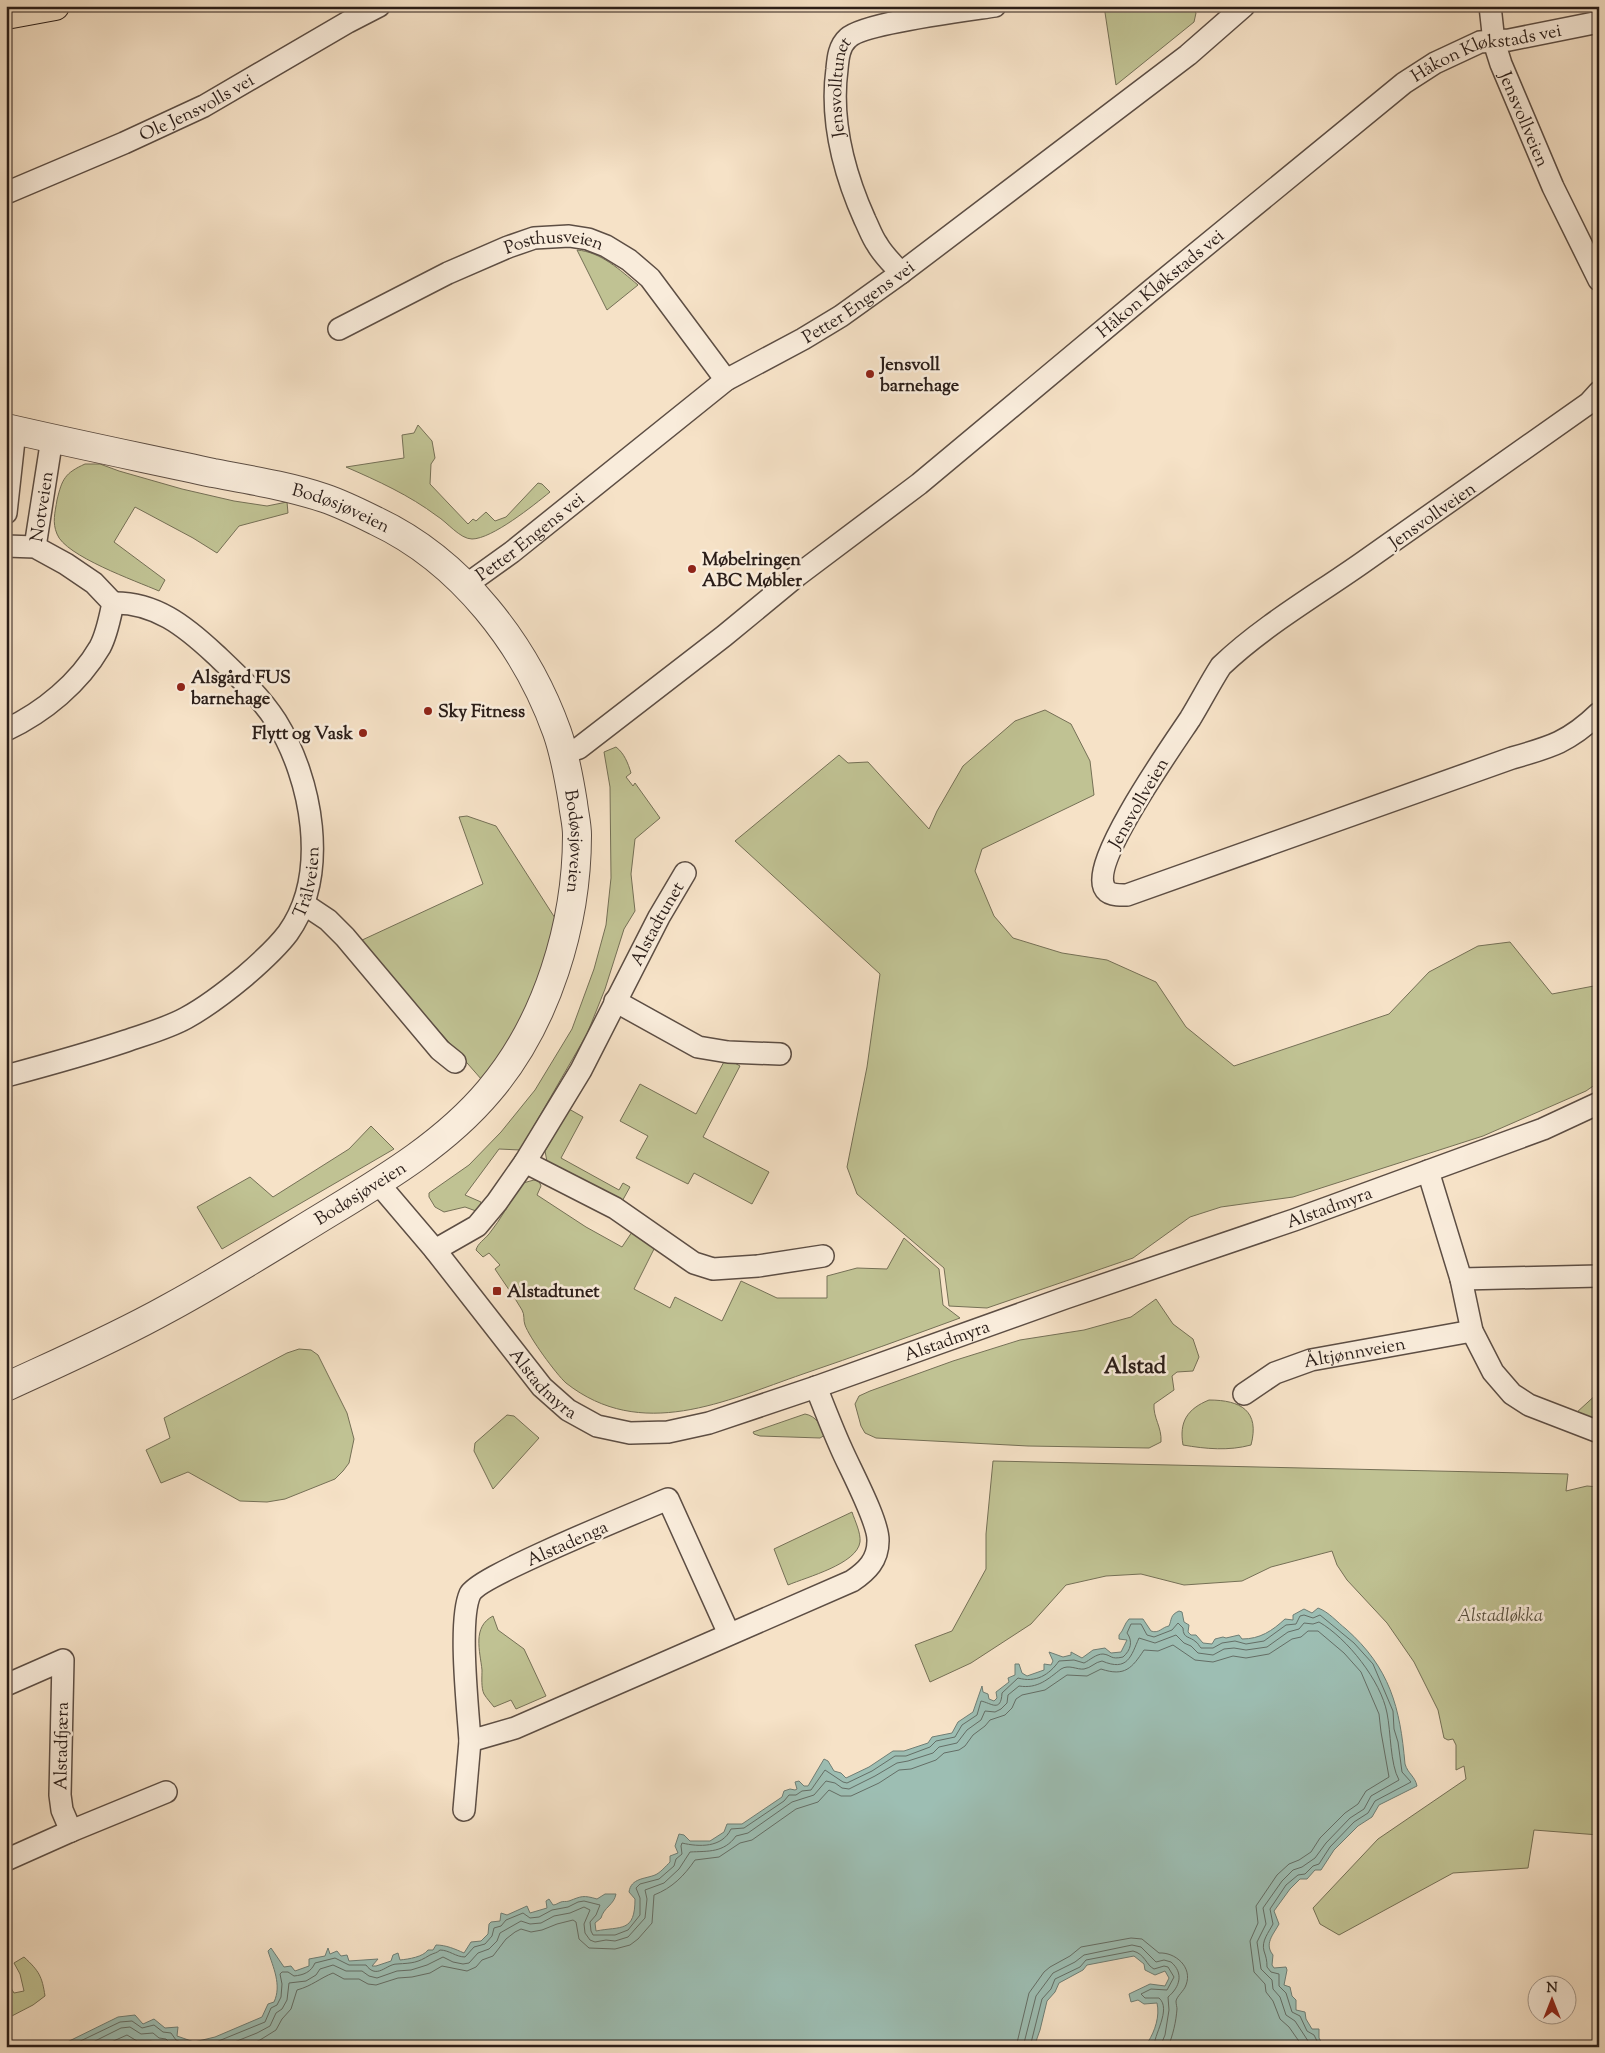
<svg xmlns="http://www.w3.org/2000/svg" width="1605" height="2053" font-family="'Sorts Mill Goudy',serif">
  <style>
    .green { fill: #c0c293; stroke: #757056 }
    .water { fill: #9dbeb3; stroke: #6f7e75 }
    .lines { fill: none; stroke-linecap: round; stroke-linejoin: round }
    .shore { stroke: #646e66; stroke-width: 1 }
    .minor-casing { stroke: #5d4e44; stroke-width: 24 }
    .tertiary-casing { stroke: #5d4e44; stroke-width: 30 }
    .primary-casing { stroke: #2a1d18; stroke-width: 30 }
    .minor { stroke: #f9ecdb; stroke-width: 21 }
    .tertiary { stroke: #f9ecdb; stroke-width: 28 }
    .primary { stroke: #f6e2c7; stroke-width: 28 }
    .poi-dot { fill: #8f2418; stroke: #f9ecdb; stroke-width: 2 }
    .labels { text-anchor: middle; stroke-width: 5; stroke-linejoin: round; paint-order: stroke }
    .street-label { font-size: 18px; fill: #2a1d18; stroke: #f9ecdb }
    .poi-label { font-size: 18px; font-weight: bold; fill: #2a1d18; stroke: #f9ecdb; text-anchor: start }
    .park-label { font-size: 18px; font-style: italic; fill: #574f3d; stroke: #f9ecdb }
    .district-label { font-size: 22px; font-weight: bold; fill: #2a1d18; stroke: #f9ecdb }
  </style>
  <rect width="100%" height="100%" fill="#f6e2c7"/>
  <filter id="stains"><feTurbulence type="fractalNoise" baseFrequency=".004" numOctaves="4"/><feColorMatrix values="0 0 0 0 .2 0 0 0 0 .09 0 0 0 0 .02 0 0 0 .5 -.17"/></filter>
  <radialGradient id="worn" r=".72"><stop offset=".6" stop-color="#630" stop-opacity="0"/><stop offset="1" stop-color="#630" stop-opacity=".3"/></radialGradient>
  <g class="green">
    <polygon points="1104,6 1191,6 1196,13 1194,22 1116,85"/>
    <path d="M577,250C601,252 620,270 638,285L607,310Z"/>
    <path d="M418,425L432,441L435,458L431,464L430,484L468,524L473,519L476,521L486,512L495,521L506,517L538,483L542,484L550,492C534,505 492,539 472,539C460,539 447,522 437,516C409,495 378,481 346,467L404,458L402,435L414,433Z"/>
    <path d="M85,464H100L119,471L182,489L234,501L267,506L287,502L288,513L239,526L217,553L193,538L135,507L114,542L165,580L159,591C136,581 65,556 57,534C52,522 55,513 57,500C62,479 65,473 85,464Z"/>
    <polygon points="1045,710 1071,724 1090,761 1094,795 982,849 975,871 994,916 1013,938 1062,953 1107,960 1156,982 1186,1027 1234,1066 1389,1014 1429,972 1478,946 1510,942 1552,994 1599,985 1599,1082 1586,1091 1483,1136 1293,1197 1221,1207 1190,1217 1133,1258 987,1308 949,1306 944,1268 857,1194 847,1167 867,1067 880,974 735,841 839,755 848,763 868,762 929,829 937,811 963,766 1015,721"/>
    <path d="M616,747C624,753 628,763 631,773L626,777L633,786L635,783L660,818L635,839L631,874L635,911L624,929L605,989L587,1034L520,1150L499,1149L465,1195L481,1202L480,1206L476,1211L465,1207L444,1212L435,1207L429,1197V1193L469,1165L501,1132L535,1090L572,1029L594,969L606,925L611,878L610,787L604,752Z"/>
    <polygon points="467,816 496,826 555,918 545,960 517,1032 482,1080 360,941 483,884 459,817"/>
    <polygon points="726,1058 740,1066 703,1137 769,1172 752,1204 694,1173 688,1184 636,1158 648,1136 620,1121 640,1084 696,1114"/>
    <polygon points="569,1109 583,1117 561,1158 619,1190 623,1183 630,1187 620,1205 548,1167 545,1151"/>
    <polygon points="371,1126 394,1149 222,1249 197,1207 250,1177 273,1197 349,1149"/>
    <path d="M534,1180L539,1181L541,1186L537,1195L586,1227L622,1247L632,1232L656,1245L634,1289L670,1308L675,1297L722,1321L741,1281L777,1298H827V1276L857,1268L887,1269L904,1238L939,1269L943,1305L960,1318C908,1337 856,1356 803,1374C725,1401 641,1442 566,1383C556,1374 529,1337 525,1325C523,1320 525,1315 522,1310C514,1296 504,1283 495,1269L500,1265L489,1253L483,1257L476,1250C478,1243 484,1240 489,1234C501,1219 510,1202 520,1186L523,1183Z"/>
    <path d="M1156,1299L1173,1324L1193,1339L1199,1357L1193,1371L1177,1372L1172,1376L1174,1390L1154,1404C1153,1418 1162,1427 1161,1442L1149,1448L1028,1446L876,1438L865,1433L861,1426L855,1404L859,1396L870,1391L953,1361L1020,1340L1084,1330L1131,1317Z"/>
    <polygon points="299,1349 311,1350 318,1355 347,1413 354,1439 349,1463 343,1471 335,1479 285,1499 267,1502 240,1501 188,1472 161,1483 146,1450 170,1438 164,1418 287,1353"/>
    <polygon points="1599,1392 1599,1422 1576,1413"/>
    <path d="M1209,1400C1241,1400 1260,1411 1251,1445C1229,1451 1206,1449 1183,1445C1179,1422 1187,1409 1209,1400Z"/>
    <path d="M805,1414C816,1416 821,1425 825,1435L820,1438L760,1436L754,1434L753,1432Z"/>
    <polygon points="507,1415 514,1416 539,1438 493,1489 474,1451 475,1443"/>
    <polygon points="993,1461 1568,1474 1566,1491 1587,1486 1599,1487 1599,1835 1534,1830 1528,1868 1453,1873 1339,1935 1320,1924 1313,1908 1378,1839 1466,1779 1464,1766 1456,1770 1456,1745 1453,1739 1448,1740 1444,1738 1438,1710 1414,1662 1387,1623 1347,1580 1337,1565 1332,1551 1271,1567 1242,1581 1184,1585 1141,1574 1106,1576 1066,1585 1031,1624 971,1663 930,1682 915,1645 952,1631 986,1569 986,1534"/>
    <path d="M852,1512C855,1521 861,1533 860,1542C857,1564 807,1577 788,1585L774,1549Z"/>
    <path d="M493,1616L498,1630L524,1649L546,1696L516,1709L511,1700L494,1707C491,1703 487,1699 484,1694C481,1688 482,1677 482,1670C480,1651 472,1627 493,1616Z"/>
    <path d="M24,1957C39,1971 42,1976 45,1996L33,2005L6,2019V1980L14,1993L24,1991L20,1974L14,1963Z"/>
  </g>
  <path class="water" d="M1318,1608C1329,1612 1337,1622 1346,1629C1390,1668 1400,1707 1405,1764C1408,1774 1415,1776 1417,1786L1379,1805L1372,1817L1358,1826L1334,1850L1321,1870H1315L1307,1879H1300L1290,1889L1274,1911L1279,1924C1273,1935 1264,1944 1273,1955L1272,1965L1274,1968L1286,1967L1287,1970L1284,1985L1290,1987L1292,1996L1296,2000V2010L1305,2012L1306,2019L1312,2029H1319V2038L1324,2047H1150L1148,2042C1155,2031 1160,2016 1157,2003L1144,2004L1138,2000L1131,2002L1129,1994L1150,1984L1165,1986L1169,1978L1165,1971L1155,1975L1145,1970L1144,1964L1134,1956L1087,1965L1083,1970L1059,1983L1055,1992L1047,2001L1040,2030L1034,2047H57L118,2017L135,2015L143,2024L154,2019L165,2028L178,2027L177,2036L194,2042L215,2037L262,2017L268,2004L274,2002C282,1985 273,1967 268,1951L271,1948L284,1967L291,1966L295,1971L309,1966V1959L325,1956L328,1948L330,1954L337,1951L341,1956L347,1955L349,1961L378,1959L372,1966H376L391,1961L393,1955L398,1953L400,1960C409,1959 423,1957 428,1950H433L436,1945C446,1945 455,1949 464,1953L471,1942L481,1941L488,1934L489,1924L491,1922L500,1921L501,1913L507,1915L527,1906L530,1913L547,1908L546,1901L549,1899L553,1905C556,1905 558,1903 561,1902C563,1901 566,1902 569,1901C582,1896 583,1895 597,1899L605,1894H616C614,1905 604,1907 601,1918L595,1923L596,1931C621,1926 635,1933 635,1899L629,1892C631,1878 645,1879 655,1875C660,1873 666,1866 670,1862V1856L678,1853L675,1846L679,1834L684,1835L690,1841H710L724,1832L727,1824H742L782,1797L784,1791L790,1789L795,1790L797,1789L795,1782L799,1781L804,1786H808L824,1759L828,1761L834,1771L841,1773L846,1778L869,1767L893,1751H904L928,1743L932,1737L952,1733L958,1722L973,1712L982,1686L983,1692L988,1694L989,1699L994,1701L997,1698L996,1692L1009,1682L1008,1678L1015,1675V1664H1019L1022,1673L1027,1676L1044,1670V1664L1051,1665L1053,1661L1049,1652L1063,1657L1071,1655V1652L1082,1658L1093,1650L1105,1648L1111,1653L1121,1652L1127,1640L1119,1639V1635C1124,1630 1124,1624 1129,1619H1143L1151,1631C1159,1634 1162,1627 1169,1626C1172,1619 1170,1615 1179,1611L1182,1612L1184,1622L1189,1625L1188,1632L1191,1635H1196L1203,1643L1212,1644L1215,1639L1223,1637L1226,1638L1239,1635L1242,1639C1260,1639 1272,1631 1285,1619L1293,1620V1615L1304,1609L1312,1613Z"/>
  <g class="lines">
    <g class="shore">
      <path d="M68,2047L120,2022L132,2021L142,2028L154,2025L163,2032L171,2033L176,2040L193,2047L216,2042L265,2022L271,2008L277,2005L281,1997L282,1984L280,1974L282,1972H288L294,1976C304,1975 311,1972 315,1963L335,1958L349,1965H366C377,1980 386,1964 397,1964C413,1963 417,1963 430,1955C434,1953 437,1953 440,1950C449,1950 456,1957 465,1957L474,1947L485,1944L492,1936L494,1928L501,1926L506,1920L523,1913L530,1918L539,1917L552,1910L568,1907L578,1902L584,1901L600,1905L596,1915L590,1922L591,1931L593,1935H615L628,1930L640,1915V1898L636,1888L640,1884L659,1879L674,1866L676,1859L682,1854L681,1846L682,1843C699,1847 722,1848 731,1829L744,1828L784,1801L789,1795H796L802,1791L811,1790L825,1770L843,1782L847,1783L872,1771L895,1756H906L930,1747L936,1741L955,1737L962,1725L977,1715L981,1701C991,1703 1001,1713 1002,1693L1018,1678C1036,1683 1049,1675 1059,1661L1074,1660L1084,1663C1090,1660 1096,1654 1103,1654C1112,1655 1110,1660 1123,1657C1131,1650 1133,1641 1127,1633L1131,1624H1141L1147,1635L1154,1637L1172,1630L1178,1623L1183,1628C1183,1639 1190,1636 1196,1642C1198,1643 1199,1646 1201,1648H1213L1222,1643L1235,1641L1246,1644L1264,1641L1286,1625L1296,1624L1300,1616L1304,1615L1313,1618L1320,1615L1354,1643L1373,1664L1393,1711L1394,1729L1398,1742L1402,1772L1411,1782L1375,1801L1368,1813L1354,1822L1330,1847L1319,1864L1313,1866L1305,1874L1298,1875L1286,1885L1270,1909L1273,1924C1269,1932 1261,1941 1264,1951C1266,1957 1267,1960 1267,1967L1271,1972L1279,1974V1986L1286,1993L1292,2012L1300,2016L1307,2031L1314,2035L1320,2047"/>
      <polyline points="83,2047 121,2028 130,2027 141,2034 153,2033 159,2038 166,2039 174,2047"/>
      <polyline points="100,2047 127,2035 137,2041 151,2041 162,2047"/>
      <path d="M222,2047L257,2033L270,2026L276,2013L282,2009L287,2000L289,1983L306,1981L316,1975L320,1969L333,1965L346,1971H362L369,1976L377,1978L397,1971L411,1970L427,1965L443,1957L453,1962L463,1964L469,1963L478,1953L489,1949L497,1941L500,1933L521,1921L530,1924L541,1923L554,1916L570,1913L584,1907L590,1910L584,1924L585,1933L590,1940L595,1942L606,1940L615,1941L628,1937L645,1918L647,1899L645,1890L664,1883L679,1869L690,1852C708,1851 724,1853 736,1836L748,1833L792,1802L814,1795L826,1781L835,1783L842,1788L849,1789L875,1776L897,1763L908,1761L933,1753L939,1747L957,1743L967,1730L981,1720L985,1711L995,1712L1001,1709L1007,1703L1008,1695L1019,1686C1038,1689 1048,1679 1061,1669C1069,1664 1077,1670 1084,1669C1091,1668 1095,1662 1102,1661C1128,1672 1131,1656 1139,1638L1155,1643L1176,1635L1184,1643L1191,1646L1198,1653L1213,1655L1224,1649L1234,1648L1246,1650L1267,1647L1288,1632L1299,1629L1304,1623L1313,1624L1319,1622C1347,1638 1381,1681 1387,1713C1391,1732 1390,1764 1399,1780L1371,1796L1364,1809L1350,1818L1326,1843L1315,1858L1302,1867L1293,1870L1282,1881L1263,1908L1266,1924L1257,1942L1261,1969L1272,1980L1273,1989L1280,1997L1286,2015L1295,2021L1312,2047"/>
      <path d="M244,2047L260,2040L276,2030L282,2019L291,2009L297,1990C312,1986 320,1978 333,1973L344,1979H359L368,1984L376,1985L398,1978L412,1977L430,1973L442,1966L467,1971L476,1967L482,1960L493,1956L506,1939L515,1932L521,1929L531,1932L542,1930L557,1924L573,1920L576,1922L579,1939L589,1948L615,1949L630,1945L638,1939L652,1923L654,1895C672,1888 684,1876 695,1860L719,1857L740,1843L752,1840L796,1809L818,1802L829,1790L841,1796H851L879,1783L899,1770L911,1769L936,1760L944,1753L959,1750L965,1746L973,1735L985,1726L990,1720L1005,1715L1012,1708L1016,1699L1022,1695L1045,1690L1067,1675L1087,1676L1101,1669C1125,1677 1132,1668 1144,1650L1158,1651L1173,1645L1195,1660L1213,1662L1233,1656L1246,1658L1269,1654L1292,1639L1301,1637L1308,1631H1318L1344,1653L1361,1672L1379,1714L1381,1732L1389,1777L1366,1791L1358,1804L1345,1813L1320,1838L1311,1852L1299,1860L1289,1864L1277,1875L1256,1906L1258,1923L1250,1941L1254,1972L1265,1984L1266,1992L1273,2001L1280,2019L1289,2027L1303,2047"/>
      <path d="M1016,2047L1029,1993L1044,1972L1050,1967L1070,1956L1081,1947L1131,1938L1142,1939L1159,1953C1175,1952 1193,1967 1186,1985C1184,1991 1177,1996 1176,2001C1176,2004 1177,2007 1177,2009C1176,2022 1173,2035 1168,2047"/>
      <path d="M1023,2047L1036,1996L1053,1973L1075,1962L1084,1955L1132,1945L1141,1947L1156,1962L1164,1960L1171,1962C1184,1973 1180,1987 1168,1997L1169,2010L1165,2035L1160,2047"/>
      <path d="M1030,2047L1042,1999L1051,1989L1055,1979L1080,1967L1086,1960L1133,1951C1145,1954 1146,1965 1154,1969L1164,1966L1168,1967L1174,1977L1167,1990L1151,1989L1141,1994L1145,1998H1159C1172,2009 1153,2036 1154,2047"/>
    </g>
    <g class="minor-casing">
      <g id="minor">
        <path id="s1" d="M1490,6L1494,42L1501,64L1553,187L1599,280"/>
        <path id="s2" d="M6,193L124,143L204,106L348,22L379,6"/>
        <path id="s3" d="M901,273C893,264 883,255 877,244C872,237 869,228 865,220C844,173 830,121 837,69C838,58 839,46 848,38C863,23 969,10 995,6"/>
        <path id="s4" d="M339,329L448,273L508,247L534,238L569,236L588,239L606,246L629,260L650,278L726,380"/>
        <path d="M1599,392L1589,403C1513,456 1438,510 1362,563C1315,596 1263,626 1221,666C1210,683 1201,701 1190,719C1172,746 1092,859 1104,887C1108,896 1119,895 1127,895L1512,758C1551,747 1569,742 1599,713"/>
        <polyline points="6,513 15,431"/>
        <path d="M6,546L35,547L66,564L94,583L113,603C110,617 107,634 100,647C79,683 44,712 6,730"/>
        <path id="s5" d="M35,547L52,438"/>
        <path id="s6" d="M466,585L512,552L726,380L803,339L841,316L901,273L1188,55L1244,6"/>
        <path id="s7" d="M564,753L579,748L724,636L798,575L919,484L1149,292L1404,83L1435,63L1480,42L1509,40L1599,22"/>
        <polyline points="304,904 328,920 345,937 440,1050 455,1062"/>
        <polyline points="615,1001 698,1047 728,1052 780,1054"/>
        <path id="s8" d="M6,1076C47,1065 87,1054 126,1041C146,1034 168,1028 186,1018C208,1006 227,991 245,976C260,963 276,949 288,933C330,874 312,779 276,721C260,696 236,674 215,654C185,626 155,602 113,603"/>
        <polyline points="525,1162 615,1208 694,1263 713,1269 758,1266 823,1256"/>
        <polyline points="1428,1171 1461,1279 1472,1331 1493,1372 1512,1394 1529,1405 1599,1432"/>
        <path id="s9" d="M378,1183L435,1250L542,1387L568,1410L597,1426L630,1433L668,1432L709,1423L816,1387L1065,1298L1294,1220L1543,1129L1599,1103"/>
        <path id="s10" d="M435,1250L477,1226L497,1202L525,1162L581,1070L659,917L685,873"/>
        <polyline points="1461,1279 1599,1276"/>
        <path id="s11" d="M1244,1394L1275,1373L1311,1360L1472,1331"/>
        <path d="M729,1634L668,1499C640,1511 479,1576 470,1594C458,1621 468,1709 470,1741L515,1728L852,1581C867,1571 878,1560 878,1541C879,1522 850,1469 841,1448C832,1428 824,1407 816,1387"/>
        <polyline points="6,1685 63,1660 60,1795 62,1810 71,1831"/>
        <polyline points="464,1810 470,1741"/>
        <polyline points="6,1860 71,1831 166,1792"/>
      </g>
    </g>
    <g class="tertiary-casing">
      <g id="tertiary">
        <path id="s12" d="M6,428C75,444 144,458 213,473C250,480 288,486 324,498C342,504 360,513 376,521C461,561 526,645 557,732C565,755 569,778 573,803C574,813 577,824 577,835C577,924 547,1023 489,1091C442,1147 376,1184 314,1222C265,1252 217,1282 167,1309C115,1338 60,1362 6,1387"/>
      </g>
    </g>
    <g class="primary-casing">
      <polyline id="primary" points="6,15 55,6"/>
    </g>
    <use href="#minor" class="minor"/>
    <use href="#tertiary" class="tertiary"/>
    <use href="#primary" class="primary"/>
  </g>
  <g class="poi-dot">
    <circle cx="870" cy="374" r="5"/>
    <circle cx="692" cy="569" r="5"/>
    <circle cx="181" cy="687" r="5"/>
    <circle cx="428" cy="711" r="5"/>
    <circle cx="363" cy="733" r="5"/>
    <rect x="492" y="1286" width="10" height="10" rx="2.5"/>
  </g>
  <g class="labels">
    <g class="street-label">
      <text dy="6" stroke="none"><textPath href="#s7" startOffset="1165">Håkon Kløkstads vei</textPath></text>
      <text dy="6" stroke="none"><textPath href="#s3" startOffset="202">Jensvolltunet</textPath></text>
      <text dy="6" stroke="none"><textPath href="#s2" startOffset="209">Ole Jensvolls vei</textPath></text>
      <text dy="6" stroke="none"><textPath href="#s1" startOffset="119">Jensvollveien</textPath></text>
      <text dy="6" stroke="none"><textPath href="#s4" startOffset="235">Posthusveien</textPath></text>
      <text dy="6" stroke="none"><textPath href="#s7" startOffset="760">Håkon Kløkstads vei</textPath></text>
      <text dy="6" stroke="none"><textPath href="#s6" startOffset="485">Petter Engens vei</textPath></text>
      <text dy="6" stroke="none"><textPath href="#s5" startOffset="41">Notveien</textPath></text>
      <text dy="6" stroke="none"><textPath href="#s12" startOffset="345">Bodøsjøveien</textPath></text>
      <text transform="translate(1432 515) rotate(-35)" y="6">Jensvollveien</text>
      <text dy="6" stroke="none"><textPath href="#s6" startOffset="80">Petter Engens vei</textPath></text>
      <text transform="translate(1138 803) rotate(-60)" y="6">Jensvollveien</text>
      <text dy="6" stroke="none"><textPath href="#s12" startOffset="779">Bodøsjøveien</textPath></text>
      <text dy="6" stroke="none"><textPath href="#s8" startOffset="378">Trålveien</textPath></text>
      <text dy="6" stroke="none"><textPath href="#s10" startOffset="401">Alstadtunet</textPath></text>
      <text transform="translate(360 1193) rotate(-32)" y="6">Bodøsjøveien</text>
      <text dy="6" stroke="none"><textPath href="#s9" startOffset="1100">Alstadmyra</textPath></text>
      <text dy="6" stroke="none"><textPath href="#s9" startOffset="695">Alstadmyra</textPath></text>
      <text dy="6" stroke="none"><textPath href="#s11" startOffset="120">Åltjønnveien</textPath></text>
      <text dy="6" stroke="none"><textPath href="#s9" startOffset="260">Alstadmyra</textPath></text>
      <text transform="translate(567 1543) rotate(-24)" y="6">Alstadenga</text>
      <text transform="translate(61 1746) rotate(-89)" y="6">Alstadfjæra</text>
    </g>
    <g class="poi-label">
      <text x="880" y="370">Jensvoll<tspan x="880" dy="21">barnehage</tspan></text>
      <text x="702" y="565">Møbelringen<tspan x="702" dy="21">ABC Møbler</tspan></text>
      <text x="191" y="683">Alsgård FUS<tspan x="191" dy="21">barnehage</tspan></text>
      <text x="438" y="717">Sky Fitness</text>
      <text x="353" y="739" text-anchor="end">Flytt og Vask</text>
      <text x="507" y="1297">Alstadtunet</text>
    </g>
    <g class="park-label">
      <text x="1500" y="1621">Alstadløkka</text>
    </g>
    <g class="district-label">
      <text x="1135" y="1373">Alstad</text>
    </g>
  </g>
  <rect width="1605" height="2053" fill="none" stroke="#f6e2c7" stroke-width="25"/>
  <rect x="8" y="8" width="1590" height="2038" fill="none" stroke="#2a1d18" stroke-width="2.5"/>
  <rect x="12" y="12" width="1580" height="2028" fill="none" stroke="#2a1d18"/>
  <g transform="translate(1552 2000)"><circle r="24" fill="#f9ecdb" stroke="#a6998d"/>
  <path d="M0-4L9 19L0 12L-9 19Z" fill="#8f2418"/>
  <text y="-8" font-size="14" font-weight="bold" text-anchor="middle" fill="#2a1d18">N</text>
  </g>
  <rect width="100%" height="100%" filter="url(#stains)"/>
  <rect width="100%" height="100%" fill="url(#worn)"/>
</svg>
